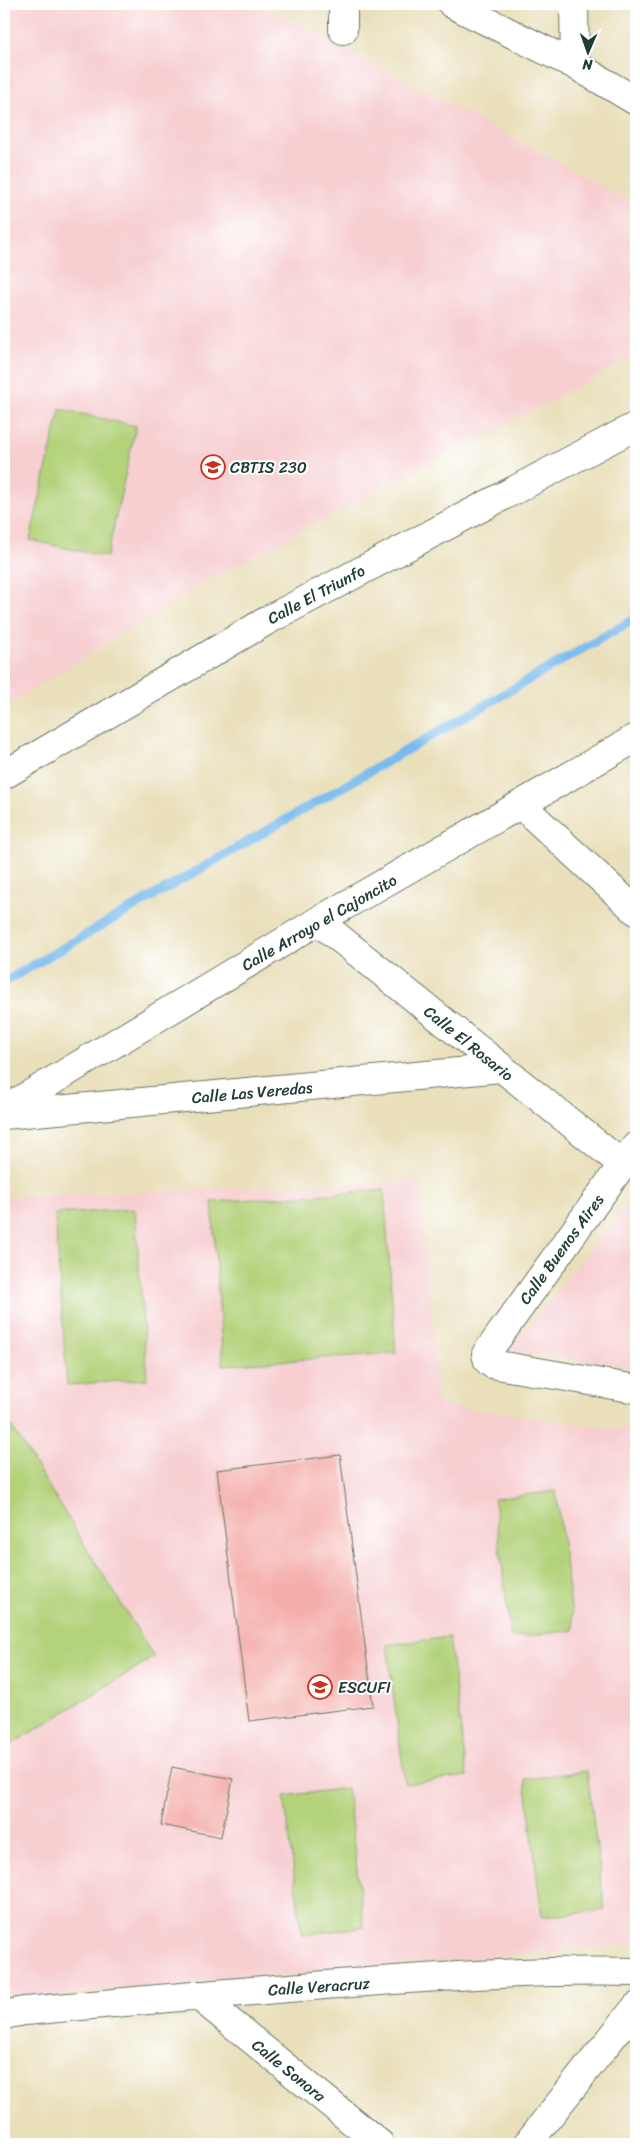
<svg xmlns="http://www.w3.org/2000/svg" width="640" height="2148" font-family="Sriracha,sans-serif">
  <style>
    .built { fill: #f7cfd1 }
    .green { fill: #b3d27a; stroke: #698857 }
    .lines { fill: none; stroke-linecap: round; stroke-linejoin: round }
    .stream { stroke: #77baed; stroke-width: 9 }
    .building { fill: #f4aeaa }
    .minor-casing { stroke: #667663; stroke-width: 30 }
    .minor { stroke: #fff; stroke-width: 28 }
    .labels { text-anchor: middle; stroke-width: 4; stroke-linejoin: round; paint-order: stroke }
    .poi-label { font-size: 16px; fill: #1f3d34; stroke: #fff; text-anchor: start }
    .street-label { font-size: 16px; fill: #1f3d34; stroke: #fff }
  </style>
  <rect width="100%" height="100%" fill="#fff"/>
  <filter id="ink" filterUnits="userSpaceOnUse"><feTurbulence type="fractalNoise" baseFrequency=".02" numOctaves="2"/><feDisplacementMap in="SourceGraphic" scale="10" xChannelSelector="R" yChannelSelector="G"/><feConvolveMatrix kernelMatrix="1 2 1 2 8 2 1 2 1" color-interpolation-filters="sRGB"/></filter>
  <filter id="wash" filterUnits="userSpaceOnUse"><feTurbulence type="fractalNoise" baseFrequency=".0096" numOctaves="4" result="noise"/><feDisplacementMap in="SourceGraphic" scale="20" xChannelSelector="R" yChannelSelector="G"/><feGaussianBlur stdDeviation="1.12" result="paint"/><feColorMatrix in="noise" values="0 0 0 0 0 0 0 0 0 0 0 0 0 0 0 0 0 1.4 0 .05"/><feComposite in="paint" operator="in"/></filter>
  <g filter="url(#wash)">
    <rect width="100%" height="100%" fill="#e9dfba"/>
    <g class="built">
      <polygon points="4,4 261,4 636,204 636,355 210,579 4,707"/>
      <polygon points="420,1181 438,1405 636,1431 636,1944 4,2001 4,1197"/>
      <polygon points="636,1194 636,1367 507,1351"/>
    </g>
    <g class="green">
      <polygon points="60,409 136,426 107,557 30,540"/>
      <polygon points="384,1190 396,1353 223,1365 212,1202"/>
      <polygon points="135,1209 147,1379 67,1385 55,1214"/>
      <polygon points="4,1414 154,1657 4,1749"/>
      <polygon points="556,1491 574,1630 511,1638 494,1499"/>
      <polygon points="449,1637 467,1776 405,1784 387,1645"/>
      <polygon points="587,1771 605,1910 542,1917 525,1779"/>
      <polygon points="347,1788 364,1927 302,1935 284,1796"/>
    </g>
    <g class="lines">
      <polyline class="stream" points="4,982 636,618"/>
    </g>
    <g id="blocks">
      <g class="building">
        <polygon points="340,1455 373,1706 249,1721 217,1470"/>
        <polygon points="172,1767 233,1779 221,1837 161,1825"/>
      </g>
    </g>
  </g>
  <g filter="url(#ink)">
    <use href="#blocks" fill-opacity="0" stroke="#667663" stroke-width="1"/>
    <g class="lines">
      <g class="minor-casing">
        <g id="minor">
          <polyline points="343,4 343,30"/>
          <polyline points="452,4 575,65 636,101"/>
          <polyline points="574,4 575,65"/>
          <polyline points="4,775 268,620 636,426"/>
          <polyline points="521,805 636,911"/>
          <polyline points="318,921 622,1164"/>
          <polyline points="4,1110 318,921 636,738"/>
          <polyline points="4,1115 501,1068"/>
          <polyline points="636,1146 486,1354 488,1361 492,1364 636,1389"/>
          <polyline points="197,1995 380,2144"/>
          <path d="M4,2015L24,2011C138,2001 253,1990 367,1982C457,1975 546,1970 636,1972"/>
          <polyline points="527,2144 636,2007"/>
        </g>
      </g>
      <use href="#minor" class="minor"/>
    </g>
  </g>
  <defs>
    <g id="school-ring" transform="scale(1.25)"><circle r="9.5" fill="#fff" stroke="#c8321e" stroke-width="1.5"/><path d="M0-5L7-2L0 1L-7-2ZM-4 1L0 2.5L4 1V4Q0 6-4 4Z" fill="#c8321e"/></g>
    <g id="university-ring" transform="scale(1.25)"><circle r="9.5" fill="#fff" stroke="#c8321e" stroke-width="1.5"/><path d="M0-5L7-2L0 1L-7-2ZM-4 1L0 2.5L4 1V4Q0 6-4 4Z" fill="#c8321e"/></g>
  </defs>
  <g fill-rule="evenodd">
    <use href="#school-ring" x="213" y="467"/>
    <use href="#university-ring" x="320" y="1687"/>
  </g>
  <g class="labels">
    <g class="poi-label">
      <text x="230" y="473">CBTIS 230</text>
      <text x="338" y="1693">ESCUFI</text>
    </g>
    <g class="street-label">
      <text transform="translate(316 594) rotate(-28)" y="6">Calle El Triunfo</text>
      <text transform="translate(319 922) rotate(-30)" y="6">Calle Arroyo el Cajoncito</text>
      <text transform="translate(469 1043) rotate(39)" y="6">Calle El Rosario</text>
      <text transform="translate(252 1092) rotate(-5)" y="6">Calle Las Veredas</text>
      <text transform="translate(561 1249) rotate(-54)" y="6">Calle Buenos Aires</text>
      <text transform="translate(319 1986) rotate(-4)" y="6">Calle Veracruz</text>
      <text transform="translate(289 2070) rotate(39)" y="6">Calle Sonora</text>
    </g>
  </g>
  <rect width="640" height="2148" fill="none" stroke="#fff" stroke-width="20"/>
  <g transform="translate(588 52) rotate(182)" stroke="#ffffff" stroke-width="4" paint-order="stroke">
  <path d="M0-4L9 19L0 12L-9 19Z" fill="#1f3d34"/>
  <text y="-8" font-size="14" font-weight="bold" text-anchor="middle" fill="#1f3d34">N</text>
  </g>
</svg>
